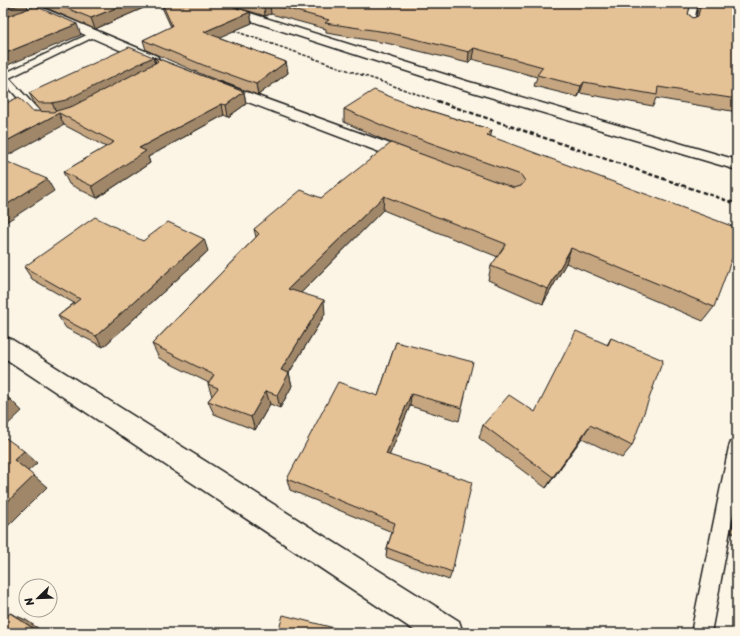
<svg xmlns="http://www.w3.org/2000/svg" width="740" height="636" font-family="Sriracha,sans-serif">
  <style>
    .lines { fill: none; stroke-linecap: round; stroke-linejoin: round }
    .lane-casing { stroke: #1c1c1c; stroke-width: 3 }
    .street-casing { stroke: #1c1c1c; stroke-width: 3 }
    .lane { fill: #fcf5e5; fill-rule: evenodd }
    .street { fill: #fcf5e5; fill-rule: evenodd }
    .rail-far1 { stroke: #1c1c1c; stroke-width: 1.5; stroke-dasharray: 3.5 1.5; stroke-linecap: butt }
    .rail { stroke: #1c1c1c; stroke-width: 2.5; stroke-dasharray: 4.5 2.5; stroke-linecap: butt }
    .wall { fill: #c5a681; stroke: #1c1c1c }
    .shaded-wall { fill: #a08769; stroke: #1c1c1c }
    .building { fill: #e5c196; stroke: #1c1c1c }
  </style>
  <rect width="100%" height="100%" fill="#fcf5e5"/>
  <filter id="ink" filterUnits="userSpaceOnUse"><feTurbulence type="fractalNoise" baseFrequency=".025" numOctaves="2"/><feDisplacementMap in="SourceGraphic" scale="8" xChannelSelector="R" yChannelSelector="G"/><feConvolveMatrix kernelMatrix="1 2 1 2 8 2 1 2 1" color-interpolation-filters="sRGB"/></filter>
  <g filter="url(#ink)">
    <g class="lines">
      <g class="lane-casing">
        <g id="lane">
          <polygon points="690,3 698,3 693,25 689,27 685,25"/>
          <polygon points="91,33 98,35 9,78 44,116 53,117 55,119 50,122 38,121 3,81 3,74"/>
          <polygon points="737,439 737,493 711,633 691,633 729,447 731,442"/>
        </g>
      </g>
      <g class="street-casing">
        <g id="street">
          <polygon points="15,3 31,3 157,56 159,59 157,62 147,62 17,5"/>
          <polygon points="200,3 218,3 466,81 737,160 737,170 456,87 202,5"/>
          <polygon points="216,81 418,154 420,158 418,162 412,163 406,162 211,88 209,85 211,82"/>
          <polygon points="3,336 11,339 459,621 463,633 418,633 3,357"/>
        </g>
      </g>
      <use href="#lane" class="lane"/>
      <use href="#street" class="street"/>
      <g class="rail-far1">
        <polyline points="154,3 172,9"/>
        <polyline points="223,27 440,102"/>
      </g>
      <polyline class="rail" points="437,101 737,204"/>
    </g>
    <g class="wall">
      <polygon points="35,3 155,3 95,29"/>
      <polygon points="160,3 220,3 250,12 252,23 218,37 286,62 288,73 258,95 206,76 146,50 143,40 171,27"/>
      <polygon points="223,3 691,3 688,14 693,18 696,17 699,3 737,3 737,112 656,98 653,106 580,93 578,97 534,86 537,77 472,59 468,63 386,43 326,33 326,29 271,14 265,16"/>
      <polygon points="153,57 155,64 156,63 154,57 244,92 246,104 228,117 224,115 148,157 150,163 97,198 69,184 63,172 106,147 64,125 32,111 42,112 35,104 29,93"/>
      <polygon points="408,104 492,130 490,136 714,307 703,321 566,263 543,304 488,280 491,266 498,257 383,210 301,293 325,314 289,373 292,386 280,408 270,404 255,430 214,414 208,401 212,396 208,384 209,383 159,358 152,344 256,237 254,229 321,198 433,159 386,141 344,122 344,109"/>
      <polygon points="143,241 208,251 103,347 66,328 58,316 74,303 32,279 24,267"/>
      <polygon points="611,338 632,446 622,458 582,438 546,488 479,438 483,425 535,412 607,345"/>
      <polygon points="396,342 462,408 459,421 410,406 389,455 452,572 449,580 386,557 387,548 392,532 290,490 287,479 378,396"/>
      <polygon points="737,501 737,535 731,532"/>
    </g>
    <g class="shaded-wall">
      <polygon points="23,3 26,3 30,12 3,22 3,10"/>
      <polygon points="128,3 155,3 95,29 91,18"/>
      <polygon points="270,4 271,14 265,16 264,6"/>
      <polygon points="250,12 252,23 206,43 204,32"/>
      <polygon points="77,24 81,35 3,67 3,54"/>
      <polygon points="474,48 472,59 468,63 469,52"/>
      <polygon points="153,57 156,68 71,111 59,114 64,125 3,158 3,143 57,114 52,103"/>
      <polygon points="286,62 288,73 258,95 256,84"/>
      <polygon points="584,82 580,93 578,97 581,86"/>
      <polygon points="244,92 246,104 228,117 226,105"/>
      <polygon points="222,104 224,115 148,157 150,163 97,198 92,186 139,148"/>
      <polygon points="492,130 489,144 487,135"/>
      <polygon points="47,179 54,191 3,224 3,207"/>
      <polygon points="384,196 383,210 291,303 288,289"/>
      <polygon points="204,239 208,251 103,347 96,336"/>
      <polygon points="571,248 566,263 543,304 548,289"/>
      <polygon points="324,300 325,314 289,373 292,386 280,408 277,395 281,370"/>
      <polygon points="266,391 270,404 255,430 251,417"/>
      <polygon points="411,394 410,406 385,466 386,454"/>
      <polygon points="10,399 22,411 3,429 3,405"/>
      <polygon points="590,425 582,438 546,488 553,477"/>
      <polygon points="24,451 37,463 27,472 14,460"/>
      <polygon points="34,476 47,487 3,531 3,506"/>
      <polygon points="10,613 26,620 45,633 40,633"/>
    </g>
    <g class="building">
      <polygon points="3,3 23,3 3,10"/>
      <polygon points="54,3 128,3 91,18"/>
      <polygon points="162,3 220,3 250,12 204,32 286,62 256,84 203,65 143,40 172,26"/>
      <polygon points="253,3 691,3 688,14 693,18 698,16 701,3 737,3 737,99 658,87 657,95 584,82 581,86 537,75 543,67 474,48 469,52 386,32 325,23 329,20 270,4 264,6"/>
      <polygon points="35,6 77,24 3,54 3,18"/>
      <polygon points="129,47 153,57 66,100 52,103 39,103 29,93"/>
      <polygon points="154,57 244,92 226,105 222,104 139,148 146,151 92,186 63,172 114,142 59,113 3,143 3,104 4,104 19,97 32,111 53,112 73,106 157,62 158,61"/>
      <polygon points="374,90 408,104 492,130 487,135 737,228 737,245 714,307 571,248 548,289 491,266 506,244 384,196 288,289 324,300 281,370 289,373 277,395 266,391 251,417 208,401 218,388 208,384 214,375 152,344 259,234 254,229 301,190 321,198 391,143 514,188 521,186 525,181 521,175 386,127 344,109"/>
      <polygon points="3,160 47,179 3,207"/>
      <polygon points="95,217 143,241 168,222 204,239 96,336 58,316 80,299 24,267"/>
      <polygon points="576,331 608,345 611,338 663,360 632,446 590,425 553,477 483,425 509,395 535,412"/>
      <polygon points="396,342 473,362 462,408 411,394 386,454 472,482 452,572 387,548 395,523 287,479 338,382 378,396"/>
      <polygon points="3,394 10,399 3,405"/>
      <polygon points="3,436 24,451 14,460 34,476 3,506"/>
      <polygon points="10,613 40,633 3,633 3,621"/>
      <polygon points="283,615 350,632 350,633 278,633"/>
    </g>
  </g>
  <rect width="740" height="636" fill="none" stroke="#fcf5e5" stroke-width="16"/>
  <rect x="8" y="8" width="724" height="620" fill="none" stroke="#1c1c1c" stroke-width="1.5" filter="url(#ink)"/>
  <g transform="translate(38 598) rotate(247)"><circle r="19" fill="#fcf5e5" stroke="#a29e95"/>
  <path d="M0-3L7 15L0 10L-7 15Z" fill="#1c1c1c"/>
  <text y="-6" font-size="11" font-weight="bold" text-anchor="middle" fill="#1c1c1c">N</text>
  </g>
</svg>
